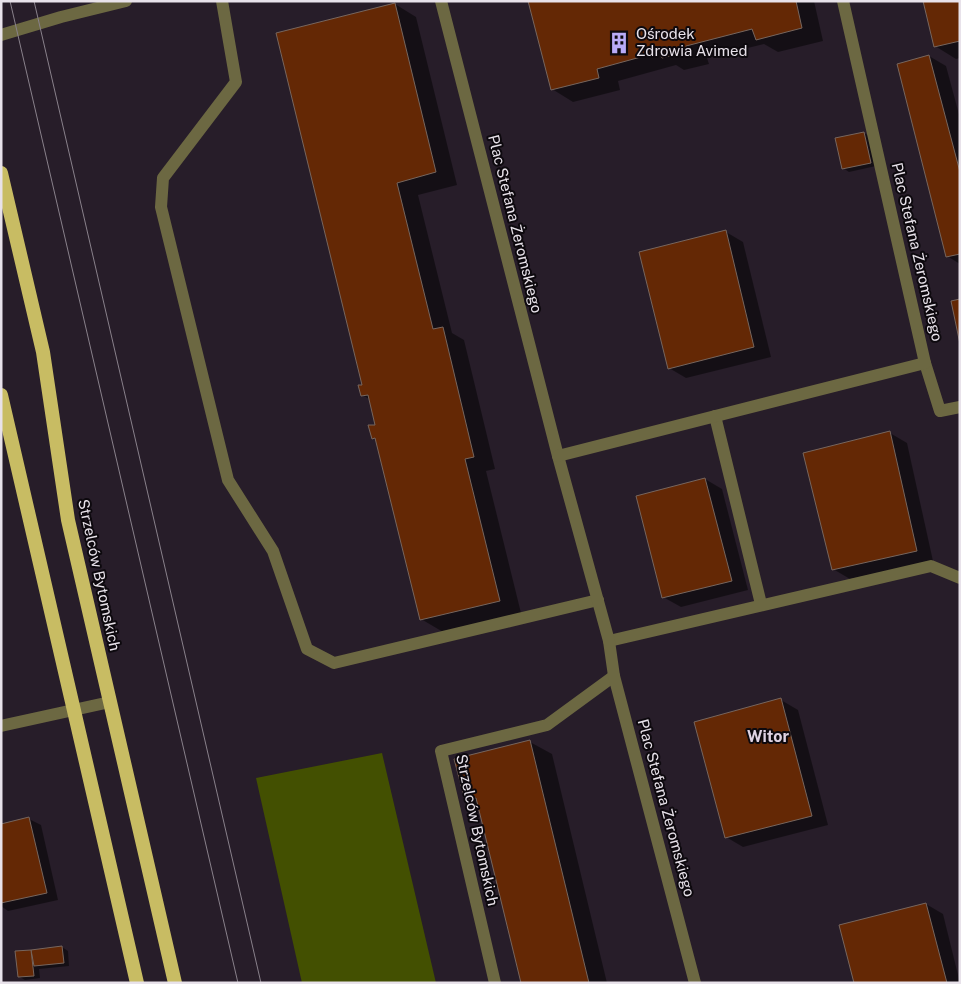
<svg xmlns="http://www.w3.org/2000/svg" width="961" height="984" font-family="'Public Sans',sans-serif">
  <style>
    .green { fill: #435001 }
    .shadow { fill: #0007 }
    .building { fill: #642805; stroke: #77665e }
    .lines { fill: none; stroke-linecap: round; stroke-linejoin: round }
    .service { stroke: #6c6842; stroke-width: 12 }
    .minor { stroke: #6c6842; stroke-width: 12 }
    .trunk { stroke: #c8bc63; stroke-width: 14 }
    .tram { stroke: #89818b; stroke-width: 1 }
    .labels { text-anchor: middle; stroke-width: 4; stroke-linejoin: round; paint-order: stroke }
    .poi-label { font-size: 15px; fill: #e8e2ea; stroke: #0d090e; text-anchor: start }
    .street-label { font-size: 15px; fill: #e8e2ea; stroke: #0d090e }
    .neighbourhood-label { font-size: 16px; font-weight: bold; fill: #e0d3e3; stroke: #0d090e }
  </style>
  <rect width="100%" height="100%" fill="#271d29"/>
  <polygon class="green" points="382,753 436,983 302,983 256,778"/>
  <g class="shadow">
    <polygon points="529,1 814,1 823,41 778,52 764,44 707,58 709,64 684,70 676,65 618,81 620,90 573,102 552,89"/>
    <polygon points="960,1 960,58 956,59 935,46"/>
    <polygon points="395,4 416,17 457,185 418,195 452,333 464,340 495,469 486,471 521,613 443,632 421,619 377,441 373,438 377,426 371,400 362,395"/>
    <polygon points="929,56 946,66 960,118 960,264 947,256"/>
    <polygon points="864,133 869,136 876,166 849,172 843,168"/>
    <polygon points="726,232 743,242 771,357 686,378 669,368"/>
    <polygon points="890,433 907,443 933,561 850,579 833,569"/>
    <polygon points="705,479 722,489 748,590 681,607 663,597"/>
    <polygon points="781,700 798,710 828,825 743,847 726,837"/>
    <polygon points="530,742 552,754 607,983 522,983 479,807 466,799"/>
    <polygon points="29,819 41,825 58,900 8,911 1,906 1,825"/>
    <polygon points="926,904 943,914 960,983 855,983"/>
    <polygon points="62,947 68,951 69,966 39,969 40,978 25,980 20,977 16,952"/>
  </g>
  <g class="building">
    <polygon points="528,1 796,1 802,28 756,40 752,29 686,46 688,51 662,58 659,52 597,69 599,78 551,90"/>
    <polygon points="923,1 960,1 960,41 934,47"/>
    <polygon points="395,3 436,172 397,183 433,329 443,327 474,457 465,459 500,601 420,620 375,438 372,439 368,425 375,425 368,395 361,396 358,385 362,385 276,33"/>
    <polygon points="929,55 960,172 960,254 946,257 897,64"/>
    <polygon points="864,132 871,163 842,169 835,138"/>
    <polygon points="726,230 754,347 668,369 639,252"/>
    <polygon points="960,299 960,344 951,301"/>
    <polygon points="890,431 917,551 832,570 803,453"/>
    <polygon points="705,478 732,581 662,598 636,496"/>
    <polygon points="781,698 812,816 725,838 694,722"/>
    <polygon points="530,740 589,983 521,983 476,798 465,800 454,759"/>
    <polygon points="29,817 47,893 1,903 1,824"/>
    <polygon points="926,903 947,983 854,983 839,925"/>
    <polygon points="62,946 64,963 34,966 31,950"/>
    <polygon points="31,950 34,976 18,977 15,951"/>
  </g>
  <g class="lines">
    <g class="service">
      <polyline points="222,1 236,82 163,178 161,207 228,480 273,551 307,649 334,663 598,600"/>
      <polyline points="715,416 761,604"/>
      <polyline points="609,641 931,566 960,578"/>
      <polyline points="1,726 110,702"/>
      <polyline points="495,983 441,751 547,725 614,676"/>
    </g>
    <g class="minor">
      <polyline points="441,1 558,456 609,641 614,676 695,983"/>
      <polyline points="1,35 61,17 126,1"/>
      <polyline points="925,363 940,411 960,407"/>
      <polyline points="558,456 925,363 843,1"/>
    </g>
    <g class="trunk">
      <polyline points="1,173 43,352 68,520 175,983"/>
      <polyline points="1,395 137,983"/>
    </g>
    <g class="tram">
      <polyline points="10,1 238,983"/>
      <polyline points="34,1 261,983"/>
    </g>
  </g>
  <defs>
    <g id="building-bare" transform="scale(1.725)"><path d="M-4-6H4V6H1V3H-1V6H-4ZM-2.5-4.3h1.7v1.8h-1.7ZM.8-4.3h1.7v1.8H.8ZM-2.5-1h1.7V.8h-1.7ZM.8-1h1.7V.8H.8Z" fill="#b9abf7" stroke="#0d090e" stroke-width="2.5" paint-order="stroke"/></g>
  </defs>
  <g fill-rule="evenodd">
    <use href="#building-bare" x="619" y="43"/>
  </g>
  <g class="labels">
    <g class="poi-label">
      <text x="636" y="39">Ośrodek<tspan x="636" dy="17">Zdrowia Avimed</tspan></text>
    </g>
    <g class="street-label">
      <text transform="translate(515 224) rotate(76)" y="5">Plac Stefana Żeromskiego</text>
      <text transform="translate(917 252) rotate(77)" y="5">Plac Stefana Żeromskiego</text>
      <text transform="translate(99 575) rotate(78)" y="5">Strzelców Bytomskich</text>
      <text transform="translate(666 808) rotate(75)" y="5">Plac Stefana Żeromskiego</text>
      <text transform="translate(477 830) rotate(78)" y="5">Strzelców Bytomskich</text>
    </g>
    <g class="neighbourhood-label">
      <text x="768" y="742">Witor</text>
    </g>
  </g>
  <rect width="961" height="984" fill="none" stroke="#e8e2ea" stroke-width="5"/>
</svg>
